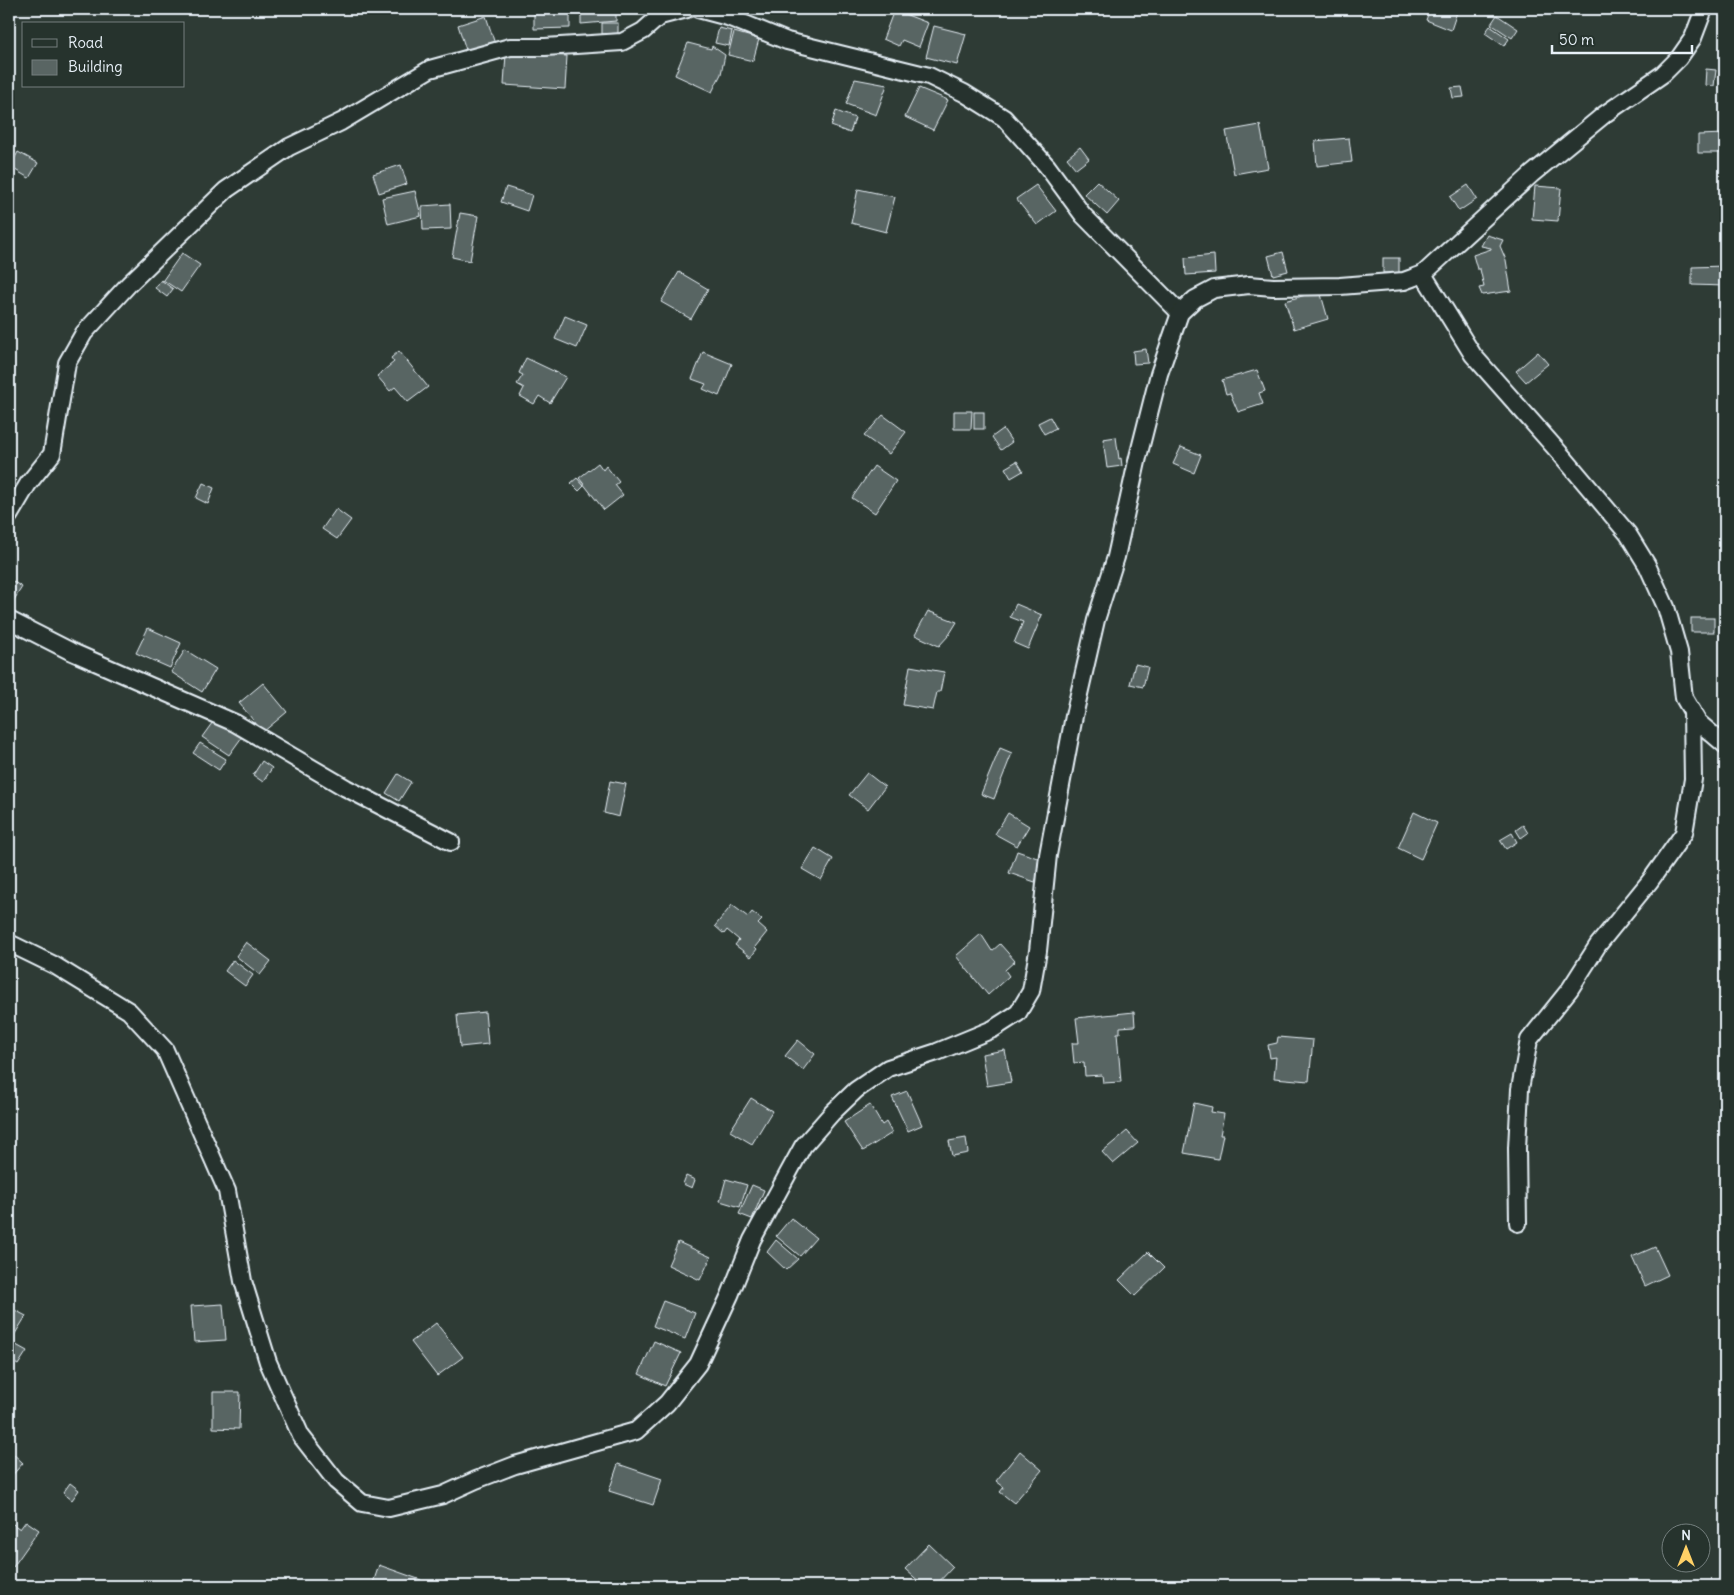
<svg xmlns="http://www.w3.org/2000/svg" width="1734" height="1595" font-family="Delius,sans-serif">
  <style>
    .building { fill: #596563; stroke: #e8f1f8 }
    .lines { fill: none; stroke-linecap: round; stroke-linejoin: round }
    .street-casing { stroke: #e8f1f8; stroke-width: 20 }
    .street { stroke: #26332d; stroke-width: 16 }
  </style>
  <rect width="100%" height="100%" fill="#2e3b35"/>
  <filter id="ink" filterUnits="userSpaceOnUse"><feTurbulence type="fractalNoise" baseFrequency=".02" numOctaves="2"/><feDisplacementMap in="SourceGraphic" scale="10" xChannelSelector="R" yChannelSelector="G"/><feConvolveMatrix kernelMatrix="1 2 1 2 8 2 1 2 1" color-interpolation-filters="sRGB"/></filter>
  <g filter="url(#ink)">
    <g class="building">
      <polygon points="534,9 570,9 570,28 534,29"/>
      <polygon points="581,9 616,9 616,21 581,24"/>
      <polygon points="1430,9 1448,9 1457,12 1451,30 1426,20"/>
      <polygon points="894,10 928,23 919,47 902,40 899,46 883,39"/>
      <polygon points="1497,15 1518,29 1512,38 1491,24"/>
      <polygon points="486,16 495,44 467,53 458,25"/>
      <rect x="602" y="23" width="16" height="11"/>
      <polygon points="934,26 966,34 957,65 926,57"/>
      <polygon points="1490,26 1509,39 1504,46 1485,33"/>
      <polygon points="719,28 732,31 729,46 715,43"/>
      <polygon points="734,32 759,39 753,61 728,55"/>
      <polygon points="688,43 711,49 712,46 725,55 721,74 712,92 675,75"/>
      <polygon points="506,53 567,56 565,89 504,85"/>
      <polygon points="1706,69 1716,70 1714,86 1705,85"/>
      <polygon points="855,79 887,85 876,115 846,104"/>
      <polygon points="1462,87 1464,97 1453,98 1451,88"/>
      <polygon points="919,88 948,100 933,130 905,117"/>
      <polygon points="836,111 855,118 850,133 831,126"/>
      <polygon points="1260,125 1268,168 1234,174 1226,131"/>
      <polygon points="1725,134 1725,153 1698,153 1698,135"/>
      <polygon points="1349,138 1352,162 1317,166 1315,141"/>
      <polygon points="1080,147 1089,159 1076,169 1067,158"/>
      <polygon points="18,152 38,163 29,178 10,167"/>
      <polygon points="401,165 407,184 379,193 373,174"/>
      <polygon points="1097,181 1119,201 1107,215 1084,194"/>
      <polygon points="1036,185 1056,211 1037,225 1016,199"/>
      <polygon points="1468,185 1477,199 1459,211 1450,197"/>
      <polygon points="1535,186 1561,188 1558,221 1532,219"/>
      <polygon points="506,187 532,195 527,211 501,202"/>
      <polygon points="858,189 895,197 886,232 851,223"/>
      <polygon points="415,191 421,216 388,224 382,198"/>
      <polygon points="450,204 451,229 423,230 422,206"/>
      <polygon points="460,213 478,216 470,261 452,257"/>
      <polygon points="1487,235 1503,240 1500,246 1506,260 1511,291 1482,295 1479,288 1484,287 1480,269 1477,269 1473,255 1491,249 1491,248 1481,246"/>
      <polygon points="1283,252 1288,271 1273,275 1268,256"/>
      <polygon points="182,253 200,265 181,292 163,280"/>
      <polygon points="1214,255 1215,273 1186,275 1185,258"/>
      <rect x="1383" y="258" width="16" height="15"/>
      <polygon points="1725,266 1725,286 1692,285 1692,267"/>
      <polygon points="679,272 708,289 691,319 661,302"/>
      <polygon points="161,280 173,289 167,297 155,288"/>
      <polygon points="1320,291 1328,319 1294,329 1285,301"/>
      <polygon points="565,316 587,325 577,348 555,339"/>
      <polygon points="1146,349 1148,363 1134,364 1133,351"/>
      <polygon points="399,351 428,387 408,402 395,387 390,391 377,376 394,362 391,358"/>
      <polygon points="703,352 732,364 719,396 703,389 706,384 692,379"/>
      <polygon points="1538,352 1548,364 1526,382 1516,371"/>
      <polygon points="526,358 566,377 550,403 539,396 534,404 520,396 524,388 517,384 523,375 519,373"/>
      <polygon points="1257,370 1265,391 1259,393 1263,404 1238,412 1230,393 1226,394 1222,380"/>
      <polygon points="954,411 972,411 971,429 954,429"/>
      <rect x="974" y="412" width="10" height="17"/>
      <polygon points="883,415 906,432 889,454 864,436"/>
      <polygon points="1050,417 1056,428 1044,434 1038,423"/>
      <polygon points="1003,429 1012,442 1001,450 992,437"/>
      <polygon points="1116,437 1119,459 1121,458 1122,466 1107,468 1103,439"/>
      <polygon points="1181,447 1201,455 1194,473 1173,464"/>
      <polygon points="1017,461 1023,471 1011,478 1005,468"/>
      <polygon points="598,463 603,470 606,466 619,482 615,485 623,495 604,510 579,478"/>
      <polygon points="874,466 896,481 875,513 852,498"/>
      <polygon points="577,478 584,486 579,491 571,483"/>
      <polygon points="203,483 214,488 208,504 196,498"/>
      <polygon points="336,509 351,520 337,539 322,529"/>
      <polygon points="9,579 22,587 9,608"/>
      <polygon points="1016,604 1042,615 1028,649 1014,643 1023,622 1010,617"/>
      <polygon points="928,611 957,622 949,635 939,646 915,635"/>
      <rect x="1691" y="618" width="23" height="14"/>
      <polygon points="148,628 181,643 170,668 136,653"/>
      <polygon points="185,650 216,669 202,692 171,672"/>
      <polygon points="1135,664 1148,667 1143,687 1130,684"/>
      <polygon points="910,666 944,672 940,692 937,692 933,710 903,705"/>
      <polygon points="263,683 287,712 263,732 239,703"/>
      <polygon points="215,719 242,737 229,755 202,737"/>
      <polygon points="200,743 226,759 219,770 193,753"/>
      <polygon points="1000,748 1012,753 994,799 981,794"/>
      <polygon points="262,761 272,768 263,782 253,775"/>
      <polygon points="867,773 885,787 868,809 849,795"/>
      <polygon points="398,774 411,782 399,801 386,793"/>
      <polygon points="610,781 626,784 619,817 604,813"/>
      <polygon points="1414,812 1437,823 1421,859 1398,848"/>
      <polygon points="1008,813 1029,826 1017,846 995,834"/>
      <polygon points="1523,825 1528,833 1521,838 1516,830"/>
      <polygon points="1512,833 1517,842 1506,849 1500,840"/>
      <polygon points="815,848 833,859 821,880 802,869"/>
      <polygon points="1017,851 1043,860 1035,882 1009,873"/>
      <polygon points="732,905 748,917 752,912 762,920 758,924 767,932 755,947 757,949 751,957 735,945 739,940 727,930 724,934 715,926"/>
      <polygon points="981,934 992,951 1000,944 1015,961 1005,970 1009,976 988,995 956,956"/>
      <polygon points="246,942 271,961 260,975 236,956"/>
      <polygon points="233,960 253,975 245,986 225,971"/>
      <polygon points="485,1012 488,1044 460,1047 457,1015"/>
      <polygon points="1134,1012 1135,1026 1120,1027 1120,1033 1117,1033 1121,1082 1103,1083 1102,1075 1085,1076 1084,1062 1074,1063 1072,1043 1079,1043 1076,1018"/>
      <polygon points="1278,1037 1313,1040 1309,1081 1274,1078 1276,1057 1270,1058 1268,1045 1277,1043"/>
      <polygon points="798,1040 815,1054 803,1070 785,1056"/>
      <polygon points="1005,1050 1011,1082 987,1086 982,1054"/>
      <polygon points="907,1091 922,1125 908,1131 892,1097"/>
      <polygon points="751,1098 772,1111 752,1144 730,1131"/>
      <polygon points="1194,1103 1212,1107 1211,1112 1224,1114 1220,1135 1223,1135 1218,1159 1184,1153"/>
      <polygon points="870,1105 882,1125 886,1122 892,1133 863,1151 844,1122"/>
      <polygon points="1127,1131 1138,1143 1113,1164 1102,1152"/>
      <polygon points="966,1138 968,1153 952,1156 949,1141"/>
      <polygon points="686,1176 695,1180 692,1188 683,1184"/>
      <polygon points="726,1179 747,1185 740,1207 720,1201"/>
      <polygon points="752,1185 764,1190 752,1219 739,1214"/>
      <polygon points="791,1218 816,1238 800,1256 776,1236"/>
      <polygon points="776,1240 798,1259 786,1270 767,1252"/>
      <polygon points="678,1242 711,1257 700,1280 668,1265"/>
      <polygon points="1655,1247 1668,1275 1645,1286 1632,1257"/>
      <polygon points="1148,1252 1164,1268 1135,1296 1119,1280"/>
      <polygon points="663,1301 695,1313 685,1339 653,1326"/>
      <polygon points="223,1304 226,1340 194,1342 191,1306"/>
      <polygon points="9,1307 26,1316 13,1337 9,1334"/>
      <polygon points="436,1323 463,1357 437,1376 411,1342"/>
      <polygon points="9,1341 27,1351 18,1365 9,1360"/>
      <polygon points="654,1341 681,1353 665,1386 639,1374"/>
      <polygon points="213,1392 240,1392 239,1429 213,1428"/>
      <polygon points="9,1450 23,1463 9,1479"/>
      <polygon points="1020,1451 1042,1470 1014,1503 1000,1492 1004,1487 996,1481"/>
      <polygon points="618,1464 662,1479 653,1505 609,1491"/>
      <polygon points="70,1483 79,1490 72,1500 63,1493"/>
      <polygon points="26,1521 39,1530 13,1567 9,1564 9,1525 10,1522 20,1529"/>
      <polygon points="929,1544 953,1567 935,1586 924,1586 905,1569"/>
      <polygon points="379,1565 421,1580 419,1586 372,1586"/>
    </g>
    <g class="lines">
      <g class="street-casing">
        <g id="street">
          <polyline points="698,9 728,17 787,41 929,76 964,93 1004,118 1047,166 1083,215 1180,313"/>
          <polyline points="1423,274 1473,355 1564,458 1628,534 1647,565 1666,607 1679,652 1684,698 1698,722 1725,745"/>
          <polyline points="9,516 28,484 52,454 67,363 84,333 129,284 226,190 289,147 341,122 430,69 510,47 545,47 622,42 643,31 660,16 687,9"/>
          <polyline points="9,620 70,651 235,723 346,788 451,842"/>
          <polyline points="9,943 54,965 129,1011 165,1050 227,1191 243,1281 268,1362 301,1436 336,1481 362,1503 389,1508 443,1495 476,1480 515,1465 636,1431 667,1403 698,1364 730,1295 752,1240 803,1146 832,1113 856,1090 888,1068 937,1052 993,1029 1018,1013 1031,991 1038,951 1048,855 1074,716 1096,620 1116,557 1138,457 1159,374 1180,313 1195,299 1214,289 1249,285 1273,287 1340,286 1404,281 1423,274 1532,174 1605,114 1663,74 1679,58 1693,38 1704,9"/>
          <polyline points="1518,1223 1517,1148 1520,1089 1529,1040 1570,989 1598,945 1650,881 1684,833 1693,779 1692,711"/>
        </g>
      </g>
      <use href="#street" class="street"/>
    </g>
  </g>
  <rect width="1734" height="1595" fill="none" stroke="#26332d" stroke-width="30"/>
  <rect x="15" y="15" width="1704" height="1565" fill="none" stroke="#e8f1f8" stroke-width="2" filter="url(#ink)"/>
  <rect x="22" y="22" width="162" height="65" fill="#26332d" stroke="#747f7e"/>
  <rect x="32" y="39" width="25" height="8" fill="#26332d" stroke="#747f7e"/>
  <text x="68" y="48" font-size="15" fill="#e8f1f8">Road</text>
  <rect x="32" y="60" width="25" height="15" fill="#596563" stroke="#747f7e"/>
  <text x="68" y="72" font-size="15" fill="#e8f1f8">Building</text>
  <g transform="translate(1686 1548)"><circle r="24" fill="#26332d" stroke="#747f7e"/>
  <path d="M0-4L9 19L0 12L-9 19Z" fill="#ffd166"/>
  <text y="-8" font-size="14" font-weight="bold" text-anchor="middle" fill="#e8f1f8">N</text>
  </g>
  <path d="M1552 45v8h140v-8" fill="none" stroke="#e8f1f8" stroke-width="2.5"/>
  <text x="1559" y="45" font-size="15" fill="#e8f1f8" stroke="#26332d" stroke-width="4" paint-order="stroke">50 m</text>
</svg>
